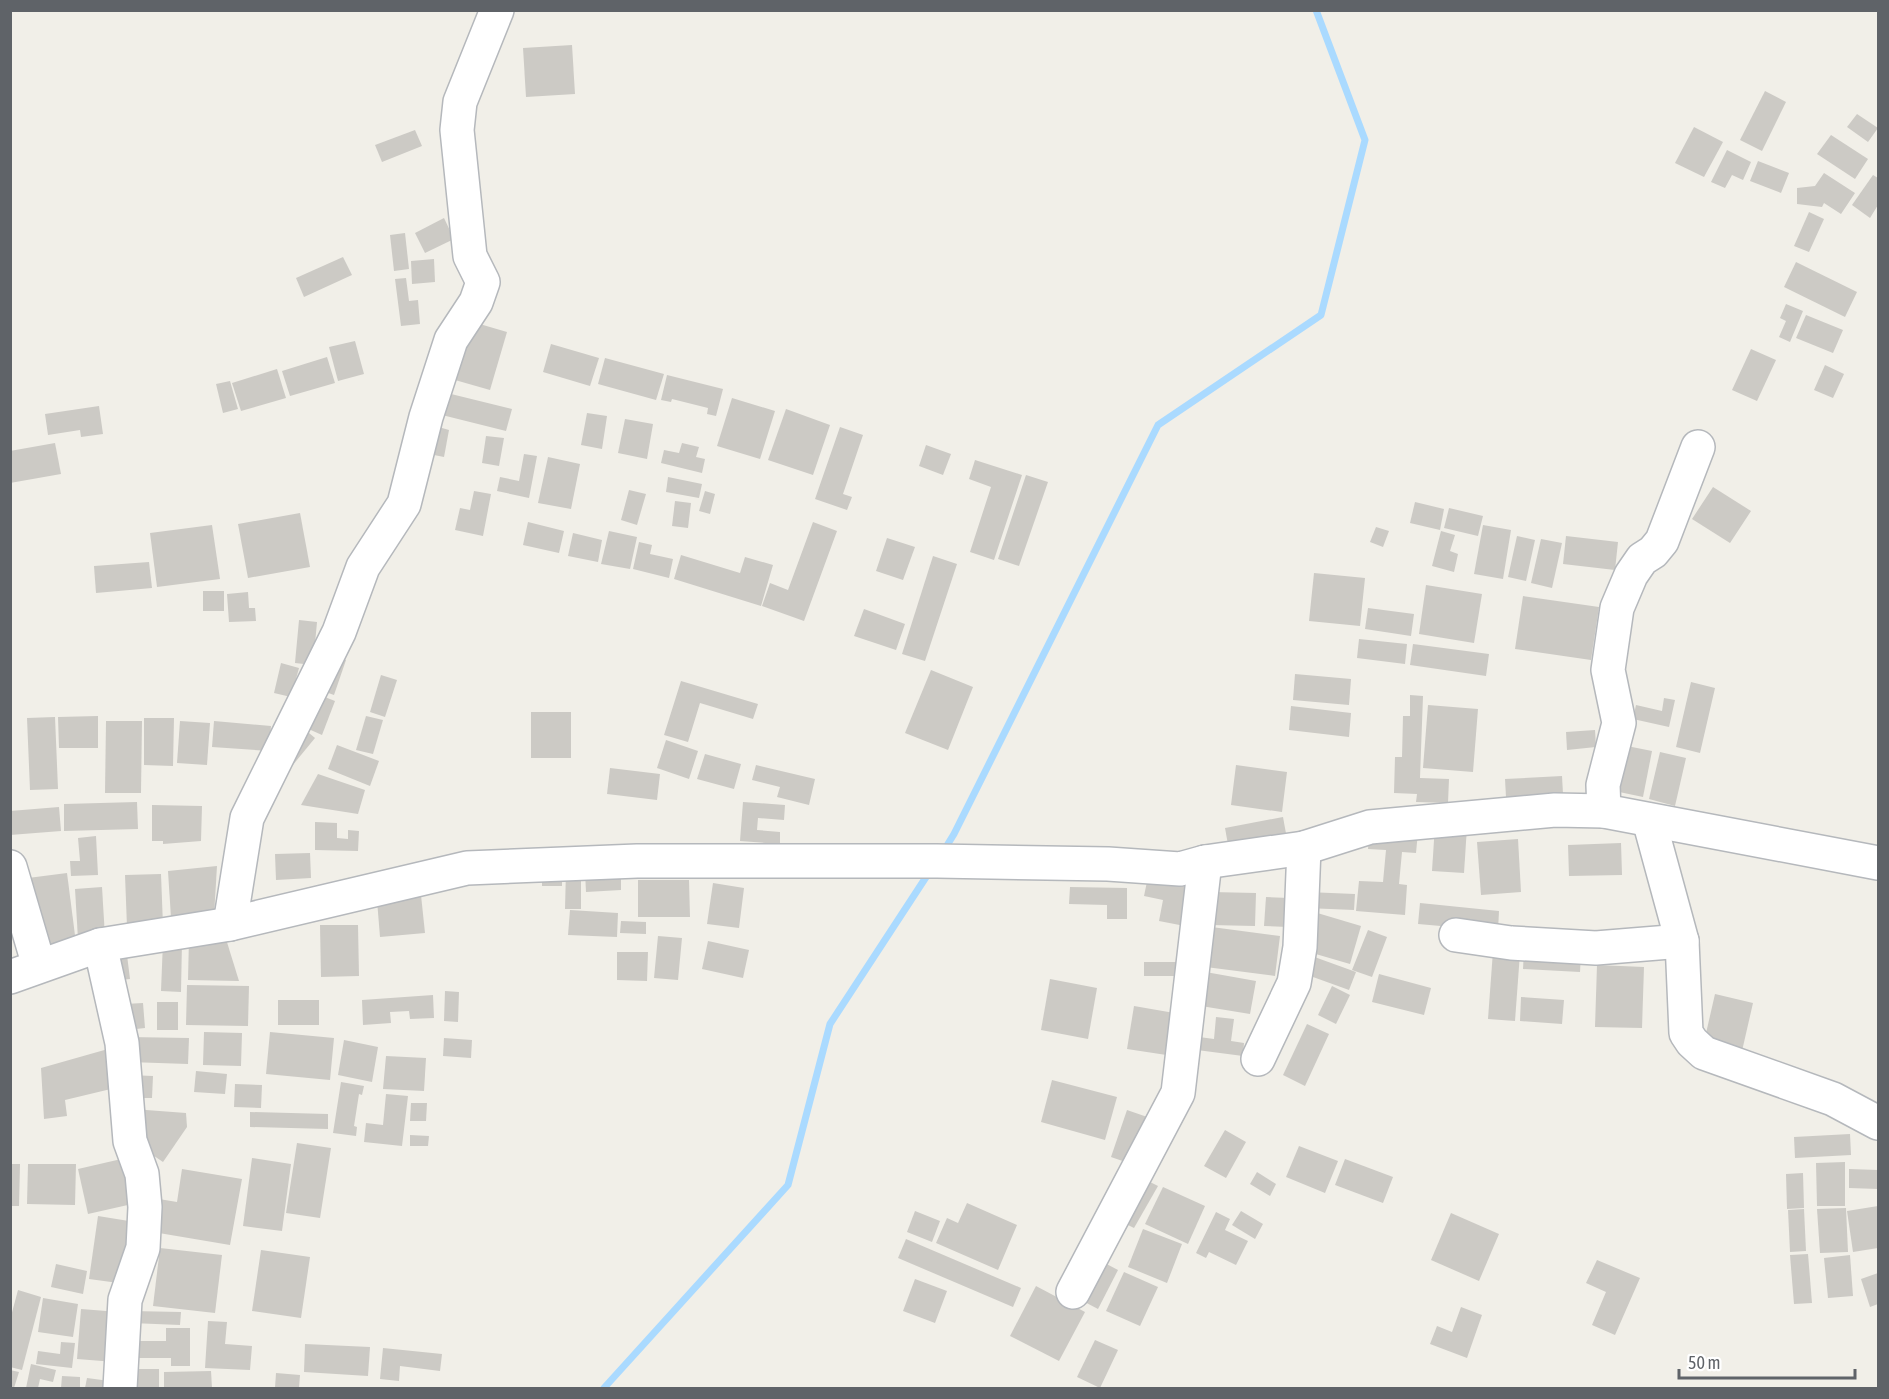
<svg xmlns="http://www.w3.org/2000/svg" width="1889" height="1399" font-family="'Asap Condensed',sans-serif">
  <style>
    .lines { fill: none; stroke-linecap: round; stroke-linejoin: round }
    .stream { stroke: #aadaff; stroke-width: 7 }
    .building { fill: #cccac5 }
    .minor-casing { stroke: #b5b8bc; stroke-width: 36 }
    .minor { stroke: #fff; stroke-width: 33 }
  </style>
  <rect width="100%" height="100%" fill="#f1efe8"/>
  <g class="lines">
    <g class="stream">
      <polyline points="943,852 954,834 1158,425 1321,315 1365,140 1316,10"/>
      <polyline points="604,1388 788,1185 830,1024 930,871"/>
    </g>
  </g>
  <g class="building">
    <polygon points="572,45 575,94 526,97 523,48"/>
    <polygon points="1765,91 1786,102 1762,151 1740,140"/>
    <polygon points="1857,114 1878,128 1868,142 1847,127"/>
    <polygon points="1694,127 1723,142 1704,177 1675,163"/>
    <polygon points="415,130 422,146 382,162 375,145"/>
    <polygon points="1831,135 1868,159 1855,179 1817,154"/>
    <polygon points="1727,150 1751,162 1743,180 1732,175 1725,188 1711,182"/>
    <polygon points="1758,161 1789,173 1781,193 1750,181"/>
    <polygon points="1824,173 1855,193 1841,214 1824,203 1822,207 1797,204 1797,188 1815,186"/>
    <polygon points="1873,175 1878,178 1878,205 1870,218 1852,205"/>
    <polygon points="1809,212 1824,219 1809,252 1794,246"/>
    <polygon points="444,218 454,239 425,253 415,233"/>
    <polygon points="405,233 409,269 394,271 390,235"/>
    <polygon points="343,257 352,275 304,297 296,278"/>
    <polygon points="434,259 435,282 412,284 411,261"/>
    <polygon points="1796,262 1857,292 1845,317 1784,287"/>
    <polygon points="406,278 409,301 418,300 420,324 401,326 395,279"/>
    <polygon points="1786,304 1803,311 1790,342 1779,337 1786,321 1780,318"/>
    <polygon points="1806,315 1843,330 1833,353 1796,338"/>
    <polygon points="466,320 507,332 490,390 448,378"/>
    <polygon points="355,341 364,374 338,381 329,347"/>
    <polygon points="551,344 599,358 590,386 543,372"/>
    <polygon points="1751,349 1776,360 1757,401 1732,390"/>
    <polygon points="327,357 335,383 290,396 282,371"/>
    <polygon points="605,358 664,374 656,400 598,384"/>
    <polygon points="1825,365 1844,374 1833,398 1814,390"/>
    <polygon points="277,369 286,398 241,411 232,383"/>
    <polygon points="667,375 723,389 716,416 707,414 708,408 672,399 671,402 661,400"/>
    <polygon points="230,381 238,409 223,413 216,384"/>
    <polygon points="447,393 512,409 506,431 442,415"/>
    <polygon points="732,398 775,411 760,459 717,446"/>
    <polygon points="99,406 103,434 81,437 80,430 48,435 45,414"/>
    <polygon points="786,409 830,425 813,475 768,460"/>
    <polygon points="587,413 607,416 602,449 581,445"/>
    <polygon points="625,419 653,424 647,459 618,453"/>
    <polygon points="435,426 449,430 444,457 429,454"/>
    <polygon points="840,427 863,435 843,494 852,497 847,510 815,499"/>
    <polygon points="486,436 504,438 499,466 482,463"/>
    <polygon points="55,443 61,474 10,483 10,451"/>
    <polygon points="682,443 699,447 696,457 705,459 702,473 661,463 664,450 679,453"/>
    <polygon points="926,445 951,454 943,475 919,466"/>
    <polygon points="524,454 537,456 529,498 497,491 500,477 519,481"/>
    <polygon points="548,457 580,464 571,509 538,503"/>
    <polygon points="975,460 1022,475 994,560 970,552 991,487 969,479"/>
    <polygon points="1026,475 1048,482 1019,566 998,559"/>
    <polygon points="668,477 702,484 699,498 666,492"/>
    <polygon points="1713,487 1751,511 1730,543 1692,519"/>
    <polygon points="629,490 646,494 637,525 621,520"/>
    <polygon points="474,491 491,494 483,536 455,530 460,508 470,510"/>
    <polygon points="705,491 715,494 710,514 699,511"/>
    <polygon points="675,501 691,503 688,528 672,526"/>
    <polygon points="1415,502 1444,509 1440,530 1410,523"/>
    <polygon points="1449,508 1483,516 1478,536 1444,528"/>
    <polygon points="300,513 310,567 248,578 238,524"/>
    <polygon points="528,522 564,531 559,553 523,545"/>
    <polygon points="813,522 837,531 804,621 762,606 770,583 788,590"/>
    <polygon points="212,525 220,579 157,587 150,533"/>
    <polygon points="1483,525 1511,530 1503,579 1474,574"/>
    <polygon points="1376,527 1389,531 1383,547 1370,542"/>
    <polygon points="609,531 637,537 630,569 601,564"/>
    <polygon points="1441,531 1455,535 1450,551 1458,554 1454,572 1432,566"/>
    <polygon points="573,533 602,540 598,562 568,556"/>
    <polygon points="1517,536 1535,540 1526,581 1508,577"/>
    <polygon points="1566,536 1618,542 1615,570 1563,564"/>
    <polygon points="887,538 915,547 903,580 876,571"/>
    <polygon points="1541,539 1562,543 1552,588 1531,583"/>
    <polygon points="639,542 652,545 650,554 673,559 669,578 633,569"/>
    <polygon points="681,555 740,573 745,557 773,565 761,606 674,579"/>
    <polygon points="933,556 957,564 925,661 902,654"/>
    <polygon points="149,562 152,588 96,593 94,566"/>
    <polygon points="1314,573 1365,578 1360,626 1309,621"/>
    <polygon points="1426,585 1482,594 1474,643 1419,634"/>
    <rect x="203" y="591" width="21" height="20"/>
    <polygon points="248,592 249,608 255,608 256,621 229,622 227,594"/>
    <polygon points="1523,596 1599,607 1591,660 1515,649"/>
    <polygon points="1368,608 1414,614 1411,636 1365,629"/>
    <polygon points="864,609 905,624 896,650 854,636"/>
    <polygon points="299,620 317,622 313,665 295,663"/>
    <polygon points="1359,639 1407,644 1405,664 1357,658"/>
    <polygon points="1413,644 1489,654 1486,676 1410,665"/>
    <polygon points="332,655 346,660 334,695 320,690"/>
    <polygon points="281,663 299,668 291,697 274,693"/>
    <polygon points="931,670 973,687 948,750 905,733"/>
    <polygon points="1295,674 1351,679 1349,705 1293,700"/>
    <polygon points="381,675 397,680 385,717 370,712"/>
    <polygon points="681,681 758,704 753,719 700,703 688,742 664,735"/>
    <polygon points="1691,682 1715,688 1700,753 1676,747"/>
    <polygon points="317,694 335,701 322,735 304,727"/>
    <polygon points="1410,695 1423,696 1420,778 1449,779 1448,803 1416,802 1417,794 1394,793 1395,757 1402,757 1403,716 1410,716"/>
    <polygon points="1664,698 1675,700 1669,727 1633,719 1636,705 1662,711"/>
    <polygon points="1428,705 1478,709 1473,772 1423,768"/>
    <polygon points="1291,706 1351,713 1349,737 1289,730"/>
    <rect x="531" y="712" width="40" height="46"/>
    <polygon points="98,716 98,748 59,748 58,717"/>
    <polygon points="366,716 383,720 373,754 356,750"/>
    <polygon points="55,717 58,789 30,790 27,718"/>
    <polygon points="144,718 174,718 173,766 144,765"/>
    <polygon points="106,721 142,721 141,793 105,793"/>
    <polygon points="180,721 210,723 207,765 177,763"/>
    <polygon points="214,721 271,726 269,751 212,747"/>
    <polygon points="303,728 315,738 292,766 281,757"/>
    <polygon points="1595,730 1596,747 1567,750 1566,732"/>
    <polygon points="666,740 698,751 689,779 657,768"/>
    <polygon points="337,745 379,761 370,786 328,769"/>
    <polygon points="1622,745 1652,751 1643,797 1605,789"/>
    <polygon points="1660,752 1686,758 1675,806 1649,799"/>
    <polygon points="705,754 741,764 734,789 697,779"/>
    <polygon points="756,765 815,779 809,805 777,797 780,787 752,780"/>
    <polygon points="1236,765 1287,772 1282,812 1231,805"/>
    <polygon points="610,768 660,774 657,800 607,794"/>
    <polygon points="318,774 365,790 358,814 301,805"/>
    <polygon points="1562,776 1563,794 1506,797 1505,779"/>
    <polygon points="137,802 138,829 64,831 64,804"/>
    <polygon points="743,802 785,805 784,820 758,818 757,830 780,832 780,844 740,841"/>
    <polygon points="152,805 202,806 201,841 163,844 163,841 152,841"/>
    <polygon points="59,807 61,831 10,835 10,811"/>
    <polygon points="1283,817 1287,839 1229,850 1225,828"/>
    <polygon points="315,822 337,823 337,838 348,839 348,830 359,831 358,851 315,850"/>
    <polygon points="1435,825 1467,827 1464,873 1432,871"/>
    <polygon points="1370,828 1418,832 1416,853 1402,852 1399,884 1407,885 1405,915 1356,911 1359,881 1383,882 1386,850 1368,849"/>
    <polygon points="96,836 98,875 71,876 70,861 80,861 78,838"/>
    <polygon points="1518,839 1521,892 1481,895 1477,842"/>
    <polygon points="1621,843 1622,875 1569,876 1568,845"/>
    <polygon points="310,853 311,878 276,880 275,854"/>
    <polygon points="217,866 214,916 171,918 168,871"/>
    <polygon points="566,870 581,870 581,909 565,909"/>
    <polygon points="621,871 621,890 586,892 585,872"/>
    <polygon points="1149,872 1199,881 1190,927 1159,921 1163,900 1144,896"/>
    <polygon points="67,873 76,943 37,948 28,878"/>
    <polygon points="161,874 163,926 127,927 125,875"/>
    <polygon points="542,875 562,876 562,886 542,886"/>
    <polygon points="638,880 689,880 690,917 638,917"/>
    <polygon points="713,883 744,888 739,928 707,924"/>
    <polygon points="102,887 105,937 78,939 75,889"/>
    <polygon points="1070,887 1127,888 1127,919 1107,919 1107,905 1069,904"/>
    <polygon points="1211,892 1256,893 1255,926 1210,925"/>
    <polygon points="1307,892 1355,894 1354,910 1306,908"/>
    <polygon points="421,895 425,933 380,937 377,900"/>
    <polygon points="1266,897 1289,898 1288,927 1264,926"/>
    <polygon points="1420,903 1499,911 1498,931 1418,924"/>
    <polygon points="570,910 618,913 617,937 568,935"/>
    <polygon points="1314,912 1361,926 1350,964 1302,950"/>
    <polygon points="621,921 646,922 646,934 620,933"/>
    <polygon points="320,925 358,925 359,976 321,977"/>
    <polygon points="1204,926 1280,936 1275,976 1198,966"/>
    <polygon points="1368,930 1387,937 1372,977 1352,970"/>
    <polygon points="658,936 682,938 678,980 654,978"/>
    <polygon points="189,938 226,939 239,981 188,980"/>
    <polygon points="163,941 182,941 181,992 161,991"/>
    <polygon points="708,941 749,950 743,978 702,969"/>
    <polygon points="126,947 130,979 111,981 108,949"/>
    <polygon points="1493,951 1520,953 1515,1021 1488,1019"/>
    <polygon points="1524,951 1581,953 1580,972 1523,969"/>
    <polygon points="617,952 648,952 647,981 617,980"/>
    <polygon points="1309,955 1356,972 1349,990 1302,973"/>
    <rect x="1144" y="962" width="40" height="14"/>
    <polygon points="1597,965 1644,967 1642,1028 1595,1027"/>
    <polygon points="1200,971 1256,981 1250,1014 1195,1005"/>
    <polygon points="1379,974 1431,988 1424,1015 1372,1002"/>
    <polygon points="1050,979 1097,988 1088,1039 1041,1030"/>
    <polygon points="187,985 249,986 248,1026 186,1025"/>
    <polygon points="1332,986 1350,995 1336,1024 1318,1015"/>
    <polygon points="445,991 459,992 458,1022 444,1021"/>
    <polygon points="1715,994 1753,1003 1742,1051 1704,1042"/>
    <polygon points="433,995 434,1018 410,1019 409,1011 390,1012 391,1023 363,1025 362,1000"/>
    <polygon points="1521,997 1564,1000 1562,1024 1520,1021"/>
    <rect x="278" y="1000" width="41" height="25"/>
    <rect x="157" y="1002" width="21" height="28"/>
    <polygon points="143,1003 145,1028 127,1030 125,1004"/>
    <polygon points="1134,1006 1180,1014 1173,1056 1127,1049"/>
    <polygon points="1216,1017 1234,1019 1231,1041 1244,1043 1243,1056 1197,1050 1199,1037 1214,1039"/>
    <polygon points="1307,1024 1329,1034 1305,1086 1283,1075"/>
    <polygon points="204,1032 242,1033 241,1066 203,1065"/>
    <polygon points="270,1032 334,1038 330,1080 266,1074"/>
    <polygon points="129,1037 189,1038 188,1064 129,1062"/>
    <polygon points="444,1038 472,1040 471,1058 443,1056"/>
    <polygon points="344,1040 378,1047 372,1082 338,1075"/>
    <polygon points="115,1047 115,1088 65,1100 67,1116 44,1119 41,1068"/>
    <polygon points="386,1056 426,1058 424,1091 383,1089"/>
    <polygon points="196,1071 227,1074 225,1094 194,1092"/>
    <polygon points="129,1075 153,1076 152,1098 128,1098"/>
    <polygon points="1052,1080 1117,1097 1105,1140 1041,1122"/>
    <polygon points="341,1082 364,1086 362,1095 359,1094 354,1126 357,1127 356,1136 333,1133"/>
    <polygon points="235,1084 262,1085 261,1108 234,1107"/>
    <polygon points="386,1094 408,1096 402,1146 364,1142 366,1123 383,1125"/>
    <polygon points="411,1103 427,1103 426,1121 410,1121"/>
    <polygon points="133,1109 186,1113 187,1127 163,1162 135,1143"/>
    <polygon points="1127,1110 1153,1119 1137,1166 1111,1157"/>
    <polygon points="250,1112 328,1114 328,1129 250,1127"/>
    <polygon points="1225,1130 1246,1142 1226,1178 1204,1166"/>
    <polygon points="1850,1134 1851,1155 1795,1158 1794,1137"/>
    <polygon points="410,1135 429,1136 428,1146 410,1146"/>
    <polygon points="297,1143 331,1148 320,1218 286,1213"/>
    <polygon points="1299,1146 1338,1161 1325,1193 1286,1177"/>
    <polygon points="130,1157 141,1202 88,1214 78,1169"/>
    <polygon points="252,1158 291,1164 282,1231 243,1226"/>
    <polygon points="1345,1159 1393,1177 1383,1203 1335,1185"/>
    <polygon points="1845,1162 1845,1206 1817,1206 1816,1163"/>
    <polygon points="10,1164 20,1164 19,1206 10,1206"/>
    <polygon points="28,1164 76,1164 75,1205 27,1204"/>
    <polygon points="182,1169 242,1179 230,1245 153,1232 159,1199 177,1202"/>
    <polygon points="1849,1169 1878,1170 1878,1189 1849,1188"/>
    <polygon points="1257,1172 1276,1184 1270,1196 1250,1184"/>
    <polygon points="1803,1173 1804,1208 1787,1209 1786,1174"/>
    <polygon points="1142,1178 1158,1186 1134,1228 1118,1220"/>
    <polygon points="1163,1187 1205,1206 1188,1244 1145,1224"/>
    <polygon points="967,1203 1017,1225 998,1270 936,1243 947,1218 958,1223"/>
    <polygon points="1878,1206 1878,1248 1853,1252 1847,1211"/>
    <polygon points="1846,1208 1848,1252 1820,1253 1817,1209"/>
    <polygon points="1804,1209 1806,1251 1790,1252 1788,1210"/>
    <polygon points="915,1211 940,1221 932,1242 907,1232"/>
    <polygon points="1241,1211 1263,1224 1255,1239 1232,1225"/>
    <polygon points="1216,1212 1230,1219 1225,1230 1248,1241 1236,1265 1209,1252 1206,1258 1196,1253"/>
    <polygon points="1451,1213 1499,1234 1479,1281 1431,1260"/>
    <polygon points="98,1216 135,1222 126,1284 89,1279"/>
    <polygon points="1143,1229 1182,1244 1167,1283 1128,1267"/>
    <polygon points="906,1239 1021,1288 1013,1307 898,1258"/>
    <polygon points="160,1248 222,1255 215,1313 153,1306"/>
    <polygon points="261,1250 310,1257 301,1318 252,1311"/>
    <polygon points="1808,1254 1812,1303 1794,1304 1790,1255"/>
    <polygon points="1850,1255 1853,1296 1828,1298 1824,1258"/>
    <polygon points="1099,1260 1118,1270 1098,1309 1079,1299"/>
    <polygon points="1597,1260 1640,1278 1615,1335 1592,1325 1606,1292 1586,1283"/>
    <polygon points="56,1264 87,1271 83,1294 51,1287"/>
    <polygon points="1124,1272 1158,1287 1140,1326 1106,1311"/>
    <polygon points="1878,1273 1878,1304 1870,1307 1861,1279"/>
    <polygon points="915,1279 947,1291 935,1323 903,1311"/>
    <polygon points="1036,1286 1085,1312 1059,1361 1010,1336"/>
    <polygon points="18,1290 41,1297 22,1370 10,1367 10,1320"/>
    <polygon points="43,1298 78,1304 73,1337 38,1332"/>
    <polygon points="1461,1307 1482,1315 1467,1358 1430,1344 1437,1326 1452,1332"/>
    <polygon points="81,1309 119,1312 115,1362 77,1359"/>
    <polygon points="131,1311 181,1312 180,1325 131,1323"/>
    <polygon points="208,1321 227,1322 225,1344 252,1346 250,1370 205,1368"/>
    <polygon points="166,1328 190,1328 190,1366 171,1366 171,1358 127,1358 127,1341 166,1341"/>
    <polygon points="1095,1340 1118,1350 1100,1388 1077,1377"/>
    <polygon points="61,1342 75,1343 72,1368 36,1364 38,1351 60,1354"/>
    <polygon points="305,1344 370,1347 368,1376 304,1372"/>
    <polygon points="383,1348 442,1354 440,1371 400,1366 399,1381 380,1379"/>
    <polygon points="31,1364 56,1370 53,1382 40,1379 38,1388 26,1388"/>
    <rect x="125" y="1369" width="34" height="19"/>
    <polygon points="10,1370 19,1372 14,1388 10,1388"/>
    <polygon points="211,1371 212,1388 164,1388 164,1372"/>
    <polygon points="276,1373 300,1375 299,1388 275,1388"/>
    <polygon points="62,1376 80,1377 80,1388 61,1388"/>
    <polygon points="87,1378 117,1382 116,1388 85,1388"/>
  </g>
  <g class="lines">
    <g class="minor-casing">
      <g id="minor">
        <polyline points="1698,447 1662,541 1653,552 1642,559 1631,575 1617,608 1608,670 1619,723 1603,785 1604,811 1878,863"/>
        <polyline points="1649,820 1682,941 1686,1033 1692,1042 1704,1053 1833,1099 1878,1123"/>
        <polyline points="10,867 39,966"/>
        <polyline points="230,924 247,818 339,632 363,567 404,504 426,417 451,340 476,302 483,282 470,256 457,130 460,102 497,10"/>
        <polyline points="1456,935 1511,943 1596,948 1682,941"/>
        <polyline points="100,945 122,1043 130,1141 142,1174 145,1207 143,1248 125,1300 120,1388"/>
        <polyline points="10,977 100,945 230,924 467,868 637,861 937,861 1108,864 1180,869 1205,862 1304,848 1370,827 1555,810 1604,811"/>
        <polyline points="1258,1059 1294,983 1300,947 1304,848"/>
        <polyline points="1073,1292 1178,1093 1205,862"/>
      </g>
    </g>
    <use href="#minor" class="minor"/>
  </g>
  <rect width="1889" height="1399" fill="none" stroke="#5f6368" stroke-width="24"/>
  <path d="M1679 1369v9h176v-9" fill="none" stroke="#5f6368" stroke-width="3"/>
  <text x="1688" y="1369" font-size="18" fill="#5f6368" stroke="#ffffff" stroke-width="4.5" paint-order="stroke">50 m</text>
</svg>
